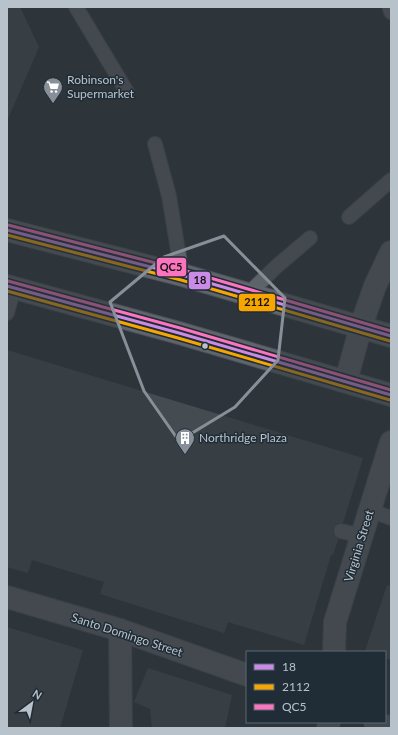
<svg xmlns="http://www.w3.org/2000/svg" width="398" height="735" font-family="Lato,sans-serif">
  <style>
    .building { fill: #454c51 }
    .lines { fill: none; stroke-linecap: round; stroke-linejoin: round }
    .service-casing { stroke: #4b5055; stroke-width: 16 }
    .minor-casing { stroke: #4b5055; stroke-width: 24 }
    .tertiary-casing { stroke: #4b5055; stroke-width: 24 }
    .primary-casing { stroke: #4b5158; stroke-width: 24 }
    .service { stroke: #5d6369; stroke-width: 14 }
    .minor { stroke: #5d6369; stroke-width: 22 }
    .tertiary { stroke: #5d6369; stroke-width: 22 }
    .primary { stroke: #5f656b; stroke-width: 22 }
    .bus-1-casing { stroke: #202c36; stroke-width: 6 }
    .bus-2-casing { stroke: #202c36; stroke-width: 6 }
    .bus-3-casing { stroke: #202c36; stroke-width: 6 }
    .bus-1 { stroke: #ca8be6; stroke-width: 3 }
    .bus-2 { stroke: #f7a600; stroke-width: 3 }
    .bus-3 { stroke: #fc73be; stroke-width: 3 }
    .marked { fill: none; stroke: #879099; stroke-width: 3; stroke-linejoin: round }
    .bus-dot { fill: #b8c2cb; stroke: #202c36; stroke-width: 1.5 }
    .labels { text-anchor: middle; stroke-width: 3; stroke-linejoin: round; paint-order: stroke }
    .poi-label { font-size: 12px; fill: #b8c2cb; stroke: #202c36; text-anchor: start }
    .street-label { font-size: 12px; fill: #b8c2cb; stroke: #202c36 }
    .line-badge { stroke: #202c36; stroke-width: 1.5 }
    .pale-badge-label { font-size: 11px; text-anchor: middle; font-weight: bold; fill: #111 }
  </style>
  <rect width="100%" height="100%" fill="#2d343b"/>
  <g class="building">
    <polygon points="7,7 20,7 39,47 7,121"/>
    <polygon points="7,350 363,458 343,523 338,523 333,529 333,534 338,539 333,555 331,555 304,645 228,622 224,633 100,594 104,582 32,560 28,573 7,567"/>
    <polygon points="387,585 391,586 391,660 385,658 385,652 365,651"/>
    <polygon points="7,627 83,650 60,728 7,728"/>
    <polygon points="148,668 232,695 225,728 152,728 150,709 134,702"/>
  </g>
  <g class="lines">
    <g class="service-casing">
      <g id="service">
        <polyline points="76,7 127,92"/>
        <polyline points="390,9 391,12"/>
        <polyline points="155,144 169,196 182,275"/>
        <polyline points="349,217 391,180"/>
        <polyline points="248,294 277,266 310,238"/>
        <polyline points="7,313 14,287"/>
        <polyline points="369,510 391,518"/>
        <polyline points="341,531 362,536"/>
      </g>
    </g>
    <g class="minor-casing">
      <g id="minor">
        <polyline points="346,381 361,326 375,286 391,252"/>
        <polyline points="7,597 120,630 247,675"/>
        <polyline points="120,630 121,728"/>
        <polyline points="375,722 391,728"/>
      </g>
    </g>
    <g class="tertiary-casing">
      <g id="tertiary">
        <polyline points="334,652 335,622 391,442"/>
        <polyline points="328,728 329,722"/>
      </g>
    </g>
    <g class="primary-casing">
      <g id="primary">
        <polyline points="7,230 182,275 391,336"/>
        <polyline points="7,286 179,333 391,395"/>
      </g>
    </g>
    <use href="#service" class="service"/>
    <use href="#minor" class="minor"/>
    <use href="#tertiary" class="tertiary"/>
    <use href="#primary" class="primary"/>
    <g class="bus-1-casing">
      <g id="bus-1">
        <polyline points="7,230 182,275 391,336"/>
        <polyline points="7,286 179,333 391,395"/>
      </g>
    </g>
    <g class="bus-2-casing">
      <g id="bus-2">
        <polyline points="7,235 181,280 390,341"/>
        <polyline points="7,291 178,338 390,400"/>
      </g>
    </g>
    <g class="bus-3-casing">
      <g id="bus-3">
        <polyline points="8,225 183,270 391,331"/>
        <polyline points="8,281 180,328 391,390"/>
      </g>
    </g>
    <use href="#bus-1" class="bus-1"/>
    <use href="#bus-2" class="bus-2"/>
    <use href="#bus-3" class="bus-3"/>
  </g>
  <path d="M0 0H398V735H0ZM224,236L285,298L278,360L235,407L179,441L144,391L110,302L164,257Z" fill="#2d343b" fill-opacity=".55" fill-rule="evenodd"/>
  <path class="marked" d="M224,236L285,298L278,360L235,407L179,441L144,391L110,302L164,257Z"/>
  <defs>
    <g id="supermarket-pin" transform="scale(1)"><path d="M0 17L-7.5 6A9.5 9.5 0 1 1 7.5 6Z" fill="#879099" stroke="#202c36"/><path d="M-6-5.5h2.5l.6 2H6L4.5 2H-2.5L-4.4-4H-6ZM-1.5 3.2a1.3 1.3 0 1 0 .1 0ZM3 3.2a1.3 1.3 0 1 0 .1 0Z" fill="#fff"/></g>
    <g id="building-pin" transform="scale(1)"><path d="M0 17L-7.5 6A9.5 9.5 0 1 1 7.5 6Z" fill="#879099" stroke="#202c36"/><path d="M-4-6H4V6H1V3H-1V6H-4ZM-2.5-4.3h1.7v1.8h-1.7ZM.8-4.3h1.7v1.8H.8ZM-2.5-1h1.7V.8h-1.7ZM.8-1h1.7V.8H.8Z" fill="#fff"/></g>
  </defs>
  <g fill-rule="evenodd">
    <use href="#supermarket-pin" x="53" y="87"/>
    <use href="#building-pin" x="185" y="438"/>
  </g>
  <circle class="bus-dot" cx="205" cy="346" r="3.5"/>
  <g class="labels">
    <g class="poi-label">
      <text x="67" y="84">Robinson's<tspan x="67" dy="14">Supermarket</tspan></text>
      <text x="199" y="442">Northridge Plaza</text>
    </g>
    <g class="street-label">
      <text transform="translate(359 546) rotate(-73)" y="4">Virginia Street</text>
      <text transform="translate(127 635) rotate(18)" y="4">Santo Domingo Street</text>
    </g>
  </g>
  <g class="line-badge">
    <rect x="156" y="257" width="31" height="20" rx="4" fill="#fc73be"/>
    <rect x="188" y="271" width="23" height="19" rx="4" fill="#ca8be6"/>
    <rect x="238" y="293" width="38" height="19" rx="4" fill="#f7a600"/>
  </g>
  <g class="pale-badge-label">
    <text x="171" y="271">QC5</text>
    <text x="200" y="284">18</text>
    <text x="257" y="306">2112</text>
  </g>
  <rect width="398" height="735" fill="none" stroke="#b8c2cb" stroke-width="16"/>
  <rect x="246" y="651" width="140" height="72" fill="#202c36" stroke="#5d6872"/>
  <rect x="254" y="664" width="20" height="6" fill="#ca8be6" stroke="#5d6872"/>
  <text x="282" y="671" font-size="12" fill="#b8c2cb">18</text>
  <rect x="254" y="684" width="20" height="6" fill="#f7a600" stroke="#5d6872"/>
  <text x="282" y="691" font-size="12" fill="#b8c2cb">2112</text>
  <rect x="254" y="704" width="20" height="6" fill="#fc73be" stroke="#5d6872"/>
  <text x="282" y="711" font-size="12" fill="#b8c2cb">QC5</text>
  <g transform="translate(32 703) rotate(32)" stroke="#202c36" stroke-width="3" paint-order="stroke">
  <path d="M0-3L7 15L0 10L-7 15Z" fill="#b8c2cb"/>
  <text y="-6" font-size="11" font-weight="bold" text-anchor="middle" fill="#b8c2cb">N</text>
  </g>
</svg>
